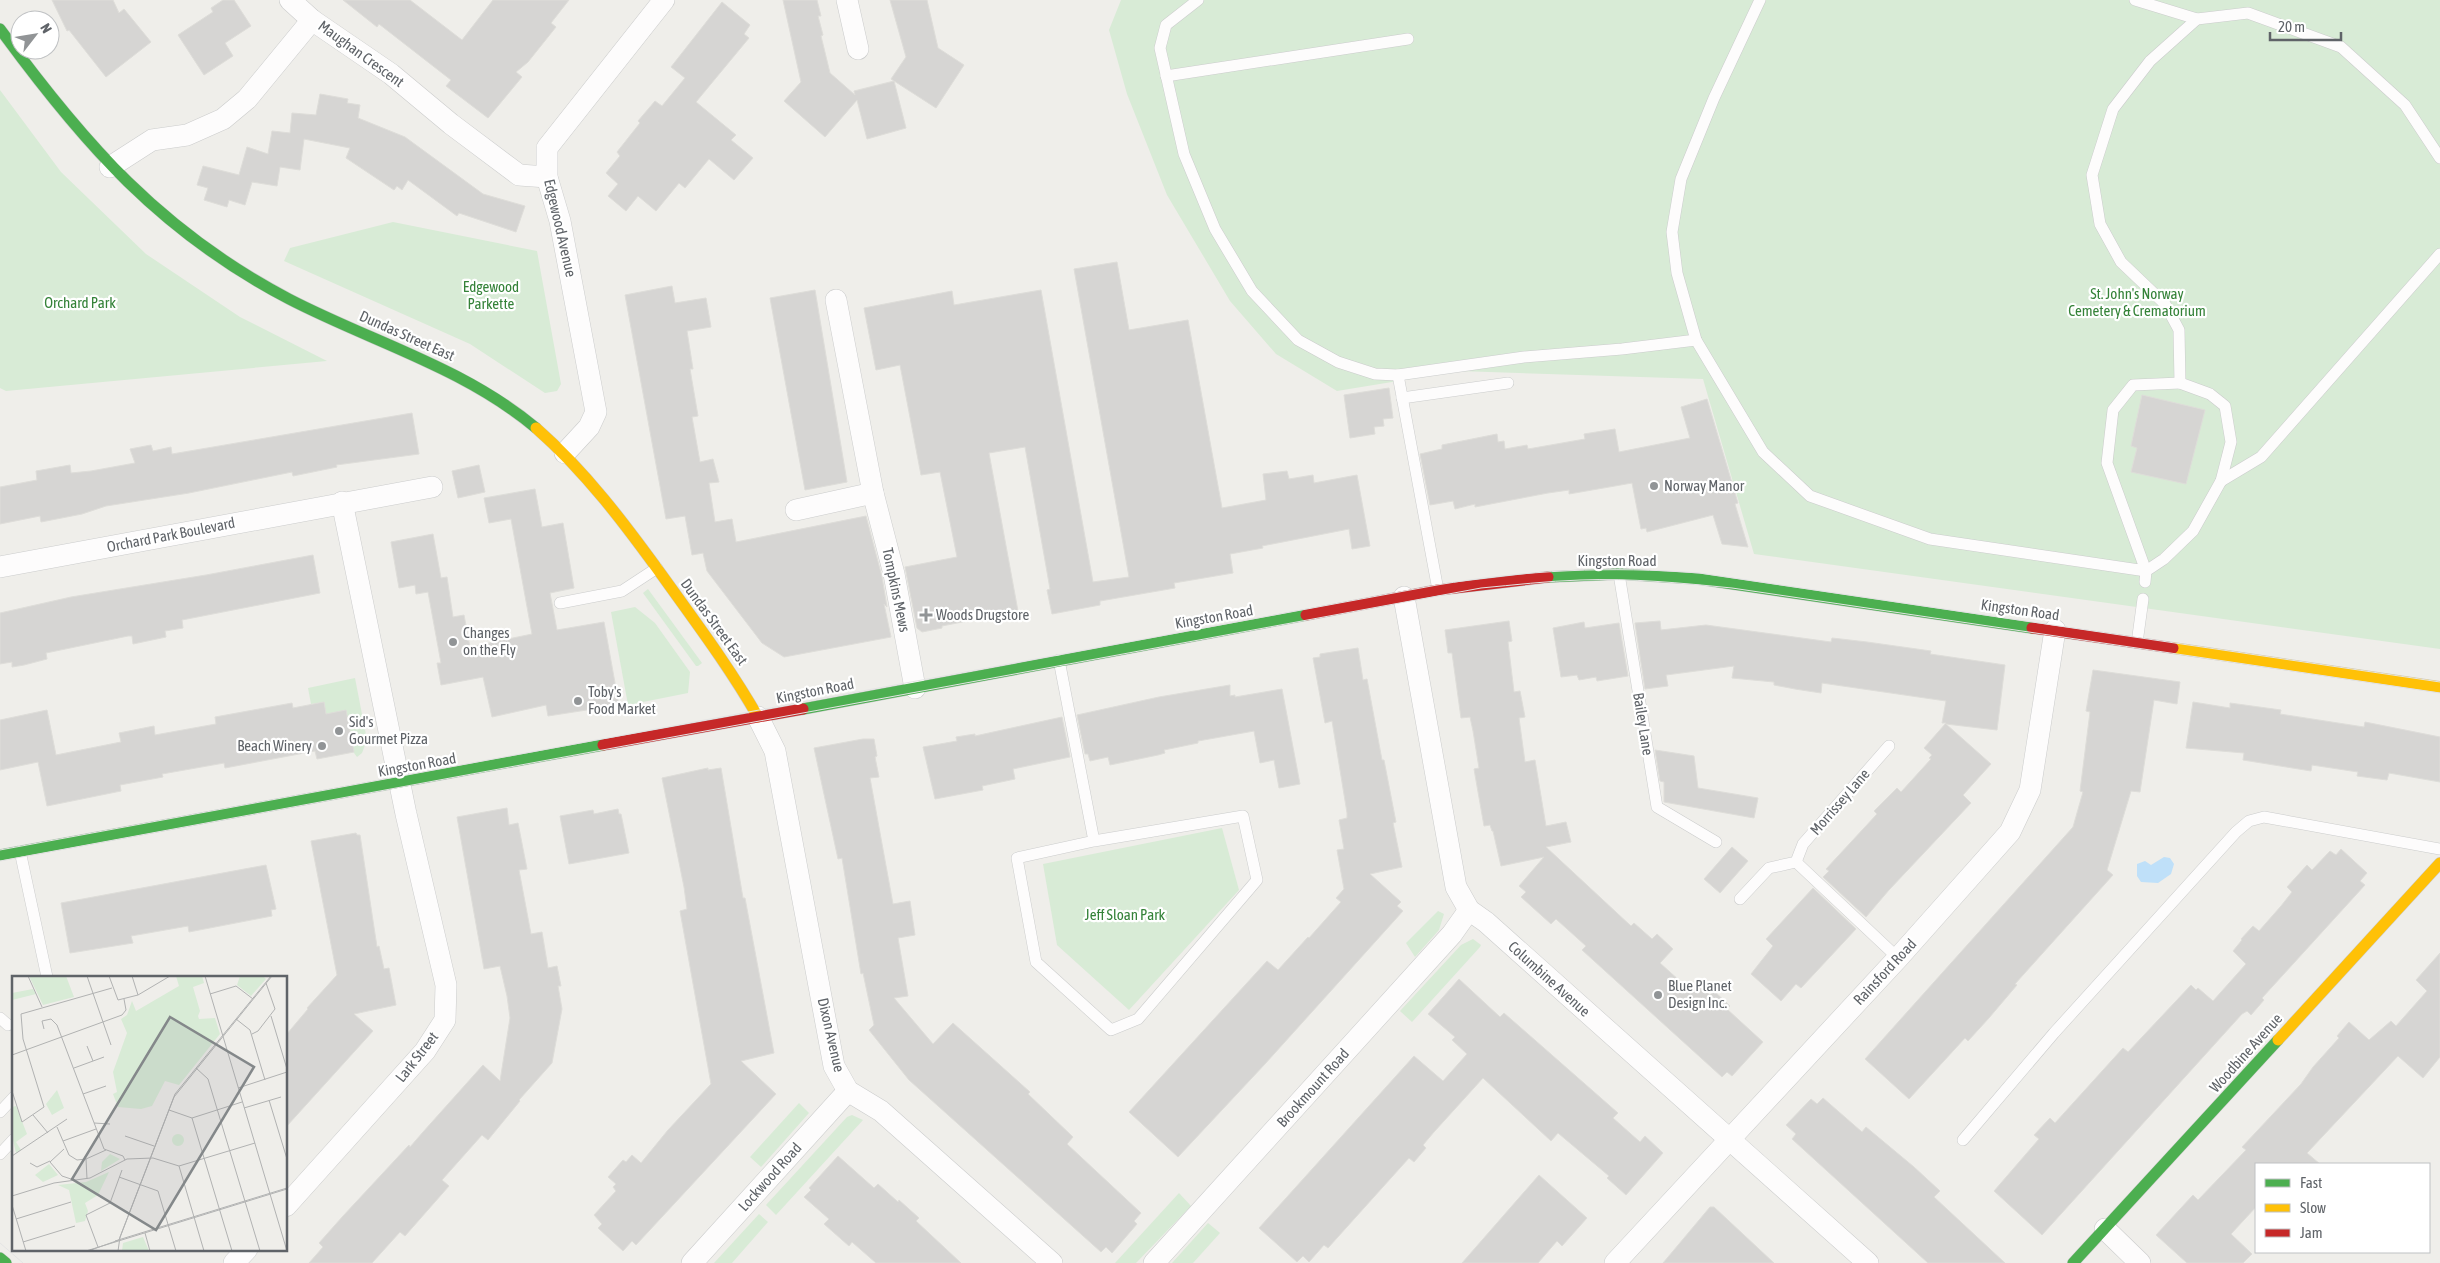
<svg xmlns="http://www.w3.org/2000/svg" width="2440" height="1263" font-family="'Asap Condensed',sans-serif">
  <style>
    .green { fill: #d8ebd6 }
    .water { fill: #bfe0f9 }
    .building { fill: #d6d5d3; stroke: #deddd9 }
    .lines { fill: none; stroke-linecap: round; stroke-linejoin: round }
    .lane-casing { stroke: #cbcccc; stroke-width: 12 }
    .street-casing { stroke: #cbcccc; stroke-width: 22 }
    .fast-casing { stroke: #cacacb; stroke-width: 12 }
    .slow-casing { stroke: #cacacb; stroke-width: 12 }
    .jam-casing { stroke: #cacacb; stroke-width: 12 }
    .lane { stroke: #fdfcfc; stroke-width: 11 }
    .street { stroke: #fdfcfc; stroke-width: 21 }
    .fast { stroke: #4caf50; stroke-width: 11 }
    .slow { stroke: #ffc107; stroke-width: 11 }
    .jam { stroke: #c62828; stroke-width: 11 }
    .tram { stroke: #e4e4e4; stroke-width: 1 }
    .poi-dot { fill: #919496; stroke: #fff; stroke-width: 2 }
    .labels { text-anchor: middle; stroke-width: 4.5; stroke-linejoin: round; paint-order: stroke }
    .street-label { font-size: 15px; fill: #5f6368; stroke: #fff }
    .park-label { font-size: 15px; fill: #348238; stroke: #fff }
    .poi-label { font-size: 15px; fill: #5f6368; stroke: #fff; text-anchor: start }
    .inset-road { fill: none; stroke: #b1b2b2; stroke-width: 1 }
    .view { fill: #84888a; fill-opacity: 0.15; stroke: #84888a; stroke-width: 2.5 }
    .inset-edge { fill: none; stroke: #5f6368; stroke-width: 2.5 }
  </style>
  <rect width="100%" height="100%" fill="#efeeea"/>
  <g class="green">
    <polygon points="1121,0 2440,0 2440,649 1754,554 1703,379 1459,371 1337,391 1276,354 1230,301 1167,195 1127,94 1109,30"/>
    <polygon points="0,90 61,172 146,254 240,317 327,361 6,391 0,388"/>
    <polygon points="393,222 537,251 561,384 557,391 545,393 470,344 284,261 290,248"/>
    <polygon points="648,589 702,663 698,666 696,666 643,593"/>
    <polygon points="635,607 655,623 690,672 688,693 628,705 611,612"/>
    <polygon points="355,678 367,740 362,753 357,757 326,714 324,702 311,704 308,688"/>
    <polygon points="1222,828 1239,890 1129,1010 1057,945 1043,864"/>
    <polygon points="1438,911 1444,914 1439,930 1415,957 1406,943"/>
    <polygon points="1473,939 1481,945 1480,947 1412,1022 1400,1011 1461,945"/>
    <polygon points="799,1103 809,1113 761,1167 750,1157"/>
    <polygon points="852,1115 863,1120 776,1215 766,1205 847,1117"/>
    <polygon points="1179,1193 1191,1206 1136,1263 1115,1263"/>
    <polygon points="759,1214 768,1222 732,1263 714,1263"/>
    <polygon points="1208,1223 1220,1233 1193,1263 1172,1263"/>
  </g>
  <polygon class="water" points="2164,857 2170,858 2174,864 2171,874 2158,883 2141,882 2137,876 2137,864 2145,861 2151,865"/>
  <g class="building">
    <polygon points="52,0 113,0 119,13 124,9 151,42 106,77 69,30 67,31"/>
    <polygon points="223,0 234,0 251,26 225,43 233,56 204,75 178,35 213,12 211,8"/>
    <polygon points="343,0 410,0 462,40 493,0 569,0 551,23 556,27 528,62 516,72 522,77 488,118 446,86 451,80 379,24 377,27"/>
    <polygon points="783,0 817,0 821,16 818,16 823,35 821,36 830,73 855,95 854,91 894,81 906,128 867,139 857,100 825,137 784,101 801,82"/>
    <polygon points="890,0 927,0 938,48 964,65 936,108 891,79 906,57"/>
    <polygon points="722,2 750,25 744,34 749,38 696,102 736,135 731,140 753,158 734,180 709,159 685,188 679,183 656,211 638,196 626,211 608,196 618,184 606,173 620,156 617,152 640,123 638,121 655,101 662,106 685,78 671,67"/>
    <polygon points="320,94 348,99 347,103 360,105 358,118 405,137 483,194 525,206 516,232 459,213 457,216 408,180 402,190 397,186 394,190 346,158 350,148 304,139 300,170 280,167 277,186 252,182 245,205 229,200 227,207 204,200 208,188 197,185 203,166 239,175 247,147 268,154 272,131 290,133 292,113 316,115"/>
    <polygon points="1117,262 1129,330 1188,320 1222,508 1266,500 1263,474 1287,471 1289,479 1313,475 1314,483 1357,475 1370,546 1352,549 1349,529 1262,546 1263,548 1230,554 1233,573 1174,583 1175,588 1100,601 1100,605 1052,614 1047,590 1050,589 1025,447 989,453 1018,611 942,626 942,628 922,632 917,628 905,567 957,557 940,472 921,475 900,365 876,370 864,308 952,291 954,305 1041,290 1093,582 1129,577 1074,269"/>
    <polygon points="672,286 675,303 706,298 711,327 687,331 693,369 690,369 698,416 692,417 700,462 713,459 719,482 709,483 715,522 732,519 736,542 866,516 882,577 887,607 884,604 891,637 784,657 762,643 707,571 703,553 692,555 685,516 666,519 625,295"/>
    <polygon points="815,290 847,482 805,490 770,298"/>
    <polygon points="1389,388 1393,418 1383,419 1384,426 1374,427 1375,434 1350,438 1344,395"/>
    <polygon points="2142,395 2205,410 2186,484 2131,472 2137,448 2131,446"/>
    <polygon points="1707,399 1738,503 1735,504 1748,547 1722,544 1713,515 1647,532 1646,528 1641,529 1632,483 1569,494 1569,490 1548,493 1475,507 1475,504 1455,509 1453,501 1430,505 1420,454 1442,449 1442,445 1497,434 1498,442 1504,441 1505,449 1527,445 1528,449 1585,439 1584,434 1615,429 1619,452 1690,438 1681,407"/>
    <polygon points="412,413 419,454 336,465 337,467 293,476 292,472 189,493 106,506 82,514 41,522 40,516 0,524 0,487 37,480 36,471 70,465 71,473 91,471 135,463 130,449 151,445 153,451 171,447 172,454"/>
    <polygon points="479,465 485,492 458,498 452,471"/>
    <polygon points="535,489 542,527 563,523 574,588 550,593 557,630 604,622 619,705 548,716 546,705 492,717 483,677 441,685 437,663 441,663 428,592 416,594 415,585 399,588 391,542 433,534 441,578 447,577 453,617 464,615 470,647 532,634 511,519 489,523 484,498"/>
    <polygon points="313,555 320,593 182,620 183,628 165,631 166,637 133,644 132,636 128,636 46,653 47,659 24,665 12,667 12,662 0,664 0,613 71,597 206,575"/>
    <polygon points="1509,621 1512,641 1508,642 1514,692 1520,691 1525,717 1519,718 1525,762 1535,760 1546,826 1566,822 1571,842 1546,847 1631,926 1634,923 1652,939 1657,934 1673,949 1660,963 1691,991 1697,984 1710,995 1714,991 1730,1006 1727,1009 1763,1042 1732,1076 1727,1072 1722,1077 1582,950 1586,946 1556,919 1551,924 1521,897 1526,892 1519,886 1544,857 1501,866 1493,831 1492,831 1490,825 1484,826 1474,769 1479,768 1473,731 1470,717 1461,718 1452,653 1448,653 1445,630"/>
    <polygon points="1660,621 1661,630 1706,625 1831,642 1832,638 1867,642 1931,651 1930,654 2005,665 1997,730 1946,724 1991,764 1963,795 1971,803 1889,890 1866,917 1823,877 1829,871 1826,869 1877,814 1874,811 1897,788 1901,792 1931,759 1929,758 1932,755 1924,748 1946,723 1942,723 1946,701 1822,683 1821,693 1795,689 1774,685 1774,682 1732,678 1734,666 1666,675 1668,686 1645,689 1635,623"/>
    <polygon points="1584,622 1585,628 1619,623 1628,676 1597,681 1596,677 1579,680 1577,675 1561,677 1553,628"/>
    <polygon points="1358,648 1363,680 1367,679 1382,760 1384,760 1396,822 1393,823 1402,867 1370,874 1401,902 1397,906 1403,911 1265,1064 1178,1157 1129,1112 1267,961 1278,970 1308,937 1309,938 1341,902 1336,898 1344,889 1337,850 1344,849 1339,820 1347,818 1347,813 1332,721 1325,723 1313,658 1320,657 1320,654"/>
    <polygon points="2093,670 2180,682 2177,704 2154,700 2140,792 2131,791 2107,870 2113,875 2015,984 2017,985 1989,1018 1968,1041 1965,1038 1909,1099 1865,1059 2073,827 2083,792 2080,791 2090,712 2086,711"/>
    <polygon points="1230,685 1230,696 1235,695 1235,697 1282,689 1300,784 1279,788 1274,760 1260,763 1254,731 1198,741 1198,743 1164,750 1165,753 1158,755 1110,765 1108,757 1090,761 1088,754 1085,754 1077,715 1159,697"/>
    <polygon points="324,702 326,714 346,710 354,752 317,759 315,751 225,768 224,763 162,774 163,777 120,785 121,791 47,806 38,762 0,770 0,720 47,710 56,755 121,742 119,733 154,726 155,735 216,724 215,717 292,703 293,708"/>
    <polygon points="2193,702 2230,708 2230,703 2281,710 2280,714 2364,727 2365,722 2440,737 2440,782 2389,773 2387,780 2357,776 2358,772 2312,765 2311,771 2243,760 2244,753 2186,748"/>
    <polygon points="1062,717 1070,757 1013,769 1015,779 982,786 983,790 935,799 923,747 957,741 956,737 975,734 975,736"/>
    <polygon points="863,739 874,739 877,756 875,757 879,777 870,778 893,904 910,901 915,935 898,938 908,996 894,998 933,1044 953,1023 1030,1092 1028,1094 1073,1137 1067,1144 1141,1213 1134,1221 1137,1224 1112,1253 1106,1247 1101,1252 909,1080 869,1030 874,1025 863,973 861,974 842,858 838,859 814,748"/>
    <polygon points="1655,750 1694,756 1698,788 1758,798 1754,818 1664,802 1664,782 1660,781"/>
    <polygon points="708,768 708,770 721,768 743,898 745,898 774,1053 741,1061 776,1094 636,1245 632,1241 623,1251 598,1228 602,1224 594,1215 616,1191 613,1187 616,1184 608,1177 623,1160 626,1162 632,1155 641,1163 668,1130 711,1084 680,911 687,909 684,887 662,778"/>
    <polygon points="507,808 509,825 518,823 527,869 519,870 531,934 542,932 548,968 557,966 561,986 558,986 562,1009 552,1063 519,1100 520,1101 488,1140 482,1135 442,1180 449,1186 405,1236 400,1232 372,1263 309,1263 323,1247 319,1243 343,1216 409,1145 410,1147 423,1132 483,1065 500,1081 510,1018 507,996 500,966 484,969 457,817"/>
    <polygon points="618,809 619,814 621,814 629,853 569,864 560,816 593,810 594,814"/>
    <polygon points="356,833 357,835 360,835 377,947 379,946 384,969 389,968 396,1005 354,1014 373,1031 286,1127 286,1035 308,1009 307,1008 337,975 311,841"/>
    <polygon points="1732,847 1748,861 1720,893 1704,879"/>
    <polygon points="2341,849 2367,873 2360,881 2365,885 2262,998 2264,1000 2251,1015 2247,1011 2242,1014 2042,1235 1994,1191 2039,1139 2034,1135 2050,1118 2055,1123 2123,1048 2128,1052 2191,985 2196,990 2198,988 2213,1001 2246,964 2233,951 2242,940 2241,939 2253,926 2259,931 2281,906 2292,892 2287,887 2307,865 2312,870 2330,851 2336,855"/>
    <polygon points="266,865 276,909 271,910 272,916 189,932 188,926 131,936 133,943 70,953 61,903"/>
    <polygon points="1813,888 1856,929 1801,988 1796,984 1781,1001 1751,974 1773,946 1766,939"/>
    <polygon points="2440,953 2440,1057 2423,1078 2398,1056 2307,1153 2320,1164 2256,1164 2256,1207 2231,1234 2252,1254 2243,1263 2187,1263 2156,1235 2193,1195 2198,1200 2246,1150 2242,1147 2301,1084 2313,1067 2339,1038 2337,1036 2349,1022 2369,1040 2391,1021 2396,1026 2427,991 2416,980"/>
    <polygon points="1459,979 1500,1017 1504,1013 1528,1034 1618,1113 1613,1118 1640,1142 1645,1136 1663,1153 1626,1195 1607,1178 1609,1176 1558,1133 1551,1141 1483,1078 1434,1132 1423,1145 1426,1148 1414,1162 1409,1158 1328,1248 1324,1245 1309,1262 1303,1256 1297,1262 1259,1228 1414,1056 1443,1081 1467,1054 1452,1040 1455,1037 1428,1014"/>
    <polygon points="1823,1098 1862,1132 1866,1127 1914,1167 1940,1191 1934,1197 2005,1263 1928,1263 1792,1139 1796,1134 1786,1125 1811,1099 1817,1104"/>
    <polygon points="838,1156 874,1188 878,1184 898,1202 899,1200 919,1218 916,1221 961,1263 876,1263 852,1242 849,1246 824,1224 829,1219 804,1197 811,1190 809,1188"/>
    <polygon points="1539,1175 1587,1218 1562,1246 1557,1241 1538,1263 1462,1263"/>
    <polygon points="1710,1207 1714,1207 1774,1263 1663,1263"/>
  </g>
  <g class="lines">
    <g class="lane-casing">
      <g id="lane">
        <polyline points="1198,0 1166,25 1160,48 1184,154 1215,229 1252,291 1298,340 1338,362 1375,374 1398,375 1524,357 1622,349 1696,340 1763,452 1810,496 1930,539 2146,571 2107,463 2113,410 2133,385 2180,383 2179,330 2165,304 2121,262 2100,224 2092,175 2113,109 2150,61 2197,19"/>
        <polyline points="2135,0 2197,19 2248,13 2341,47 2405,105 2440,158"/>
        <polyline points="1166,76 1408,39"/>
        <polyline points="1696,340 1677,273 1672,232 1681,179 1714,98 1760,0"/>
        <polyline points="1398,375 1438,590"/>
        <polyline points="1402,398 1508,383"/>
        <polyline points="2221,481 2261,457 2440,254"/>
        <polyline points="1619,574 1657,807 1716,842"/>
        <polyline points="2145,582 2146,571 2164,559 2193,531 2221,481 2231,442 2225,406 2210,394 2180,383"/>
        <polyline points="560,603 622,591 657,568"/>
        <polyline points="2137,643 2143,599"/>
        <polyline points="1059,660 1094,841 1243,816 1257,880 1138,1019 1111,1030 1036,962 1017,858 1094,841"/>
        <polyline points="20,851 47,977"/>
        <polyline points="1796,862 1898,958"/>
        <polyline points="1740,899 1769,868 1796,862 1803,844 1889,746"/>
        <polyline points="0,1018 8,1025"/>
        <polyline points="0,1112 14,1097"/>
        <polyline points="1963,1140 2054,1033 2236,832 2249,821 2264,817 2440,849"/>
        <polyline points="0,1154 14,1139"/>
      </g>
    </g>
    <g class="street-casing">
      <g id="street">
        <polyline points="290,0 312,20"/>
        <polyline points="847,0 858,49"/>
        <polyline points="110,167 152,140 187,135 223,119 247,99 312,20 391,74 451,124 519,175 547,177"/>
        <polyline points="836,300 873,493 894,574 915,688"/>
        <polyline points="565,453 589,427 596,412 560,221 547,177 547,148 664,0"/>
        <polyline points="796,510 873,493"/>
        <polyline points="0,567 432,487"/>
        <polyline points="1404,597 1456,887 1469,910 1486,922 1868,1263"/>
        <polyline points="758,717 775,751 834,1066 848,1091 881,1111 1052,1263"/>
        <polyline points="286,1206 425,1051 445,1020 446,985 406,814 342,502"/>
        <polyline points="2105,1229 2140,1263"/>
        <polyline points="234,1263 247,1249"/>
        <polyline points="692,1263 848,1091"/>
        <polyline points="1154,1263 1452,934 1469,910"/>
        <polyline points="1615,1263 1898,958 2010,832 2030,790 2055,630"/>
      </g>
    </g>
    <g class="fast-casing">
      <g id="fast">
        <path d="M0,29C84,144 161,232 289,299C372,342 463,367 536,428"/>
        <polyline points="1548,577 1619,574 1699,579 2032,628"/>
        <polyline points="803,709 1306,615"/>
        <polyline points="0,855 603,745"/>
        <polyline points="0,1258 6,1263"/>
        <polyline points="2073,1263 2278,1040"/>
      </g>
    </g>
    <g class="slow-casing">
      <g id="slow">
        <path d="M536,428C586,472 625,524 664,578C697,624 730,668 758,717"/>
        <polyline points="2173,648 2440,687"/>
        <polyline points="2278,1040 2440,863"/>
      </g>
    </g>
    <g class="jam-casing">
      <g id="jam">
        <polyline points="1306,615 1438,590 1548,577"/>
        <polyline points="2032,628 2173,648"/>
        <polyline points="603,745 803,709"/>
      </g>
    </g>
    <use href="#lane" class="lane"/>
    <use href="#street" class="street"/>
    <use href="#fast" class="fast"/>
    <use href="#slow" class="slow"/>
    <use href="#jam" class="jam"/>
    <g class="tram">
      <path d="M0,850L1437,585C1525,570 1611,566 1699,573L2440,682"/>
      <path d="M0,861L1481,588C1514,585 1547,581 1580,580C1631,578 1681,583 1732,588L2440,693"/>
      <polyline points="0,1243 23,1263"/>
    </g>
  </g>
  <g class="poi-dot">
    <circle cx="1654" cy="486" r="5"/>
    <path d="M923.5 607.5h5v5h5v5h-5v5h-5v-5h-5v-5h5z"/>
    <circle cx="453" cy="642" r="5"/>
    <circle cx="578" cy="701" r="5"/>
    <circle cx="339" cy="731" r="5"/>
    <circle cx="322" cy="746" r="5"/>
    <circle cx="1658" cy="995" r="5"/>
  </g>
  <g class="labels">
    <g class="street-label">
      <text transform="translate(361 54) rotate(36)" y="5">Maughan Crescent</text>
      <text transform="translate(560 228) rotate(77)" y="5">Edgewood Avenue</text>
      <text transform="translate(407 336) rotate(24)" y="5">Dundas Street East</text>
      <text transform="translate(171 535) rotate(-11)" y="5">Orchard Park Boulevard</text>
      <text x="1617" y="566">Kingston Road</text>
      <text transform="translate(896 590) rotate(78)" y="5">Tompkins Mews</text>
      <text transform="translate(2020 610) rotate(8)" y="5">Kingston Road</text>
      <text transform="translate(1214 617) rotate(-10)" y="5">Kingston Road</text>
      <text transform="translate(714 622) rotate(54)" y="5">Dundas Street East</text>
      <text transform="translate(815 691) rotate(-11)" y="5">Kingston Road</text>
      <text transform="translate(1643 724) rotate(81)" y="5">Bailey Lane</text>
      <text transform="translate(417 765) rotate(-10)" y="5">Kingston Road</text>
      <text transform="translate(1840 802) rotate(-49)" y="5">Morrissey Lane</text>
      <text transform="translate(1885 972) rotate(-47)" y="5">Rainsford Road</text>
      <text transform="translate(1549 979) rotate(42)" y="5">Columbine Avenue</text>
      <text transform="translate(831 1035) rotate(77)" y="5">Dixon Avenue</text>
      <text transform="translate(2246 1053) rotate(-48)" y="5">Woodbine Avenue</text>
      <text transform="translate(417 1057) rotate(-52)" y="5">Lark Street</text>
      <text transform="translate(1313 1088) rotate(-48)" y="5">Brookmount Road</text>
      <text transform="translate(770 1177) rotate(-48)" y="5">Lockwood Road</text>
    </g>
    <g class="park-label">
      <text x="491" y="292">Edgewood<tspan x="491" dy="17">Parkette</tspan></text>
      <text x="2137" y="299">St. John's Norway<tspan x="2137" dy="17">Cemetery &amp; Crematorium</tspan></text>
      <text x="80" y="308">Orchard Park</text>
      <text x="1125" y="920">Jeff Sloan Park</text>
    </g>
    <g class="poi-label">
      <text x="1664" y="491">Norway Manor</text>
      <text x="936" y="620">Woods Drugstore</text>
      <text x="463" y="638">Changes<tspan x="463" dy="17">on the Fly</tspan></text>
      <text x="588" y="697">Toby's<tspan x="588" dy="17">Food Market</tspan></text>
      <text x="349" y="727">Sid's<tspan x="349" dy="17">Gourmet Pizza</tspan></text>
      <text x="312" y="751" text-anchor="end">Beach Winery</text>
      <text x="1668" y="991">Blue Planet<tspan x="1668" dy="17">Design Inc.</tspan></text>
    </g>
  </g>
  <g transform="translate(12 976)">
    <rect width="275" height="275" fill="#efeeea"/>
    <path d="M17,0H54L62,21L31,29ZM164,0H190L192,7L181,11L188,35L186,40L187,43L203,42L208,58L167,109L153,105L140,130L129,133L106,131L101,118L105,116L101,96L115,57L109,43L115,39L120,25L124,35L167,10ZM228,0H251L254,3L239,20L225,9ZM21,13L24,18L0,24V17ZM45,114L52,132L40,139L34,128ZM4,130L15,158L4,166L9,174L4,177L0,160V131ZM160 164a6 6 0 1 1 12 0a6 6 0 1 1-12 0ZM98,178L108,183L89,195L90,186ZM37,188L46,199L31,206L23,199ZM97,196L86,219L73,227L76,235L73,245L64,247L57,214L46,209L74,206ZM131,261L137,275H110L111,267Z" fill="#d8ebd6"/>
    <path class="inset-road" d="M16,0L30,31M75,0L99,69M97,0L106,24L126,19L158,0M120,0L126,19M193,0L275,275M198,18L224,10L241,23M259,40L275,93M224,43L238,54L253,104M32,53L30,45L39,43L45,49L92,173L111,180L113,184M240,58L246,55L263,33L254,7M75,70L81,85M0,79L110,39L114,34L112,23M62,92L92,81M184,92L196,103L248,275M226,112L275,96M0,115L10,146L32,131L11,63L9,38L100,12M71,118L94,110M257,124L275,183M232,132L269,121M157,134L180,142L230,126M21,139L36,157M180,142L220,275M82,147L98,148M45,151L57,179L65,184L74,183M113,160L142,170M51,165L84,153M52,173L38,186L50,200L59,203M0,180L55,143M18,187L25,191L38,185M167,190L192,275M107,201L146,215L164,275M75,203L74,183L94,174M0,220L42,207L78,202L115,183L141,182L167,190L243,167M0,229L14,275M4,243L59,226M133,257L138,275M103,265L275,212M11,266L63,250M86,271L74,239L98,227L110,194M74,275L275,213M76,275L107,264L162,121L260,0M106,275L108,261L163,118L259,0"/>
    <path class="view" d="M158,41L242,91L144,254L60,203Z"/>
    <rect width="275" height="275" class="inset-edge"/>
  </g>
  <rect x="2255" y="1163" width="175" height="90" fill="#ffffff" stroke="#bfc1c3"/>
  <rect x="2265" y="1179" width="25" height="8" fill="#4caf50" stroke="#bfc1c3"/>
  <text x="2300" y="1188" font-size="15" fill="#5f6368">Fast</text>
  <rect x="2265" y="1204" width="25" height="8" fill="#ffc107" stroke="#bfc1c3"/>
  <text x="2300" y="1213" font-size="15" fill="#5f6368">Slow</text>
  <rect x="2265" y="1229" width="25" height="8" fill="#c62828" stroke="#bfc1c3"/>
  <text x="2300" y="1238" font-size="15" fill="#5f6368">Jam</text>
  <g transform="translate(35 35) rotate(59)"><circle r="24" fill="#ffffff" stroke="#bfc1c3"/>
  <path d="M0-4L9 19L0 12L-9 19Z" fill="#919496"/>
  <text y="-8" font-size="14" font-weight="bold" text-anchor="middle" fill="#5f6368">N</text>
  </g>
  <path d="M2270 32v8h71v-8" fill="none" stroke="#5f6368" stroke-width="2.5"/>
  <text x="2278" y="32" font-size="15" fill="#5f6368" stroke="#ffffff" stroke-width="4" paint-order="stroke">20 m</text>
</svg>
